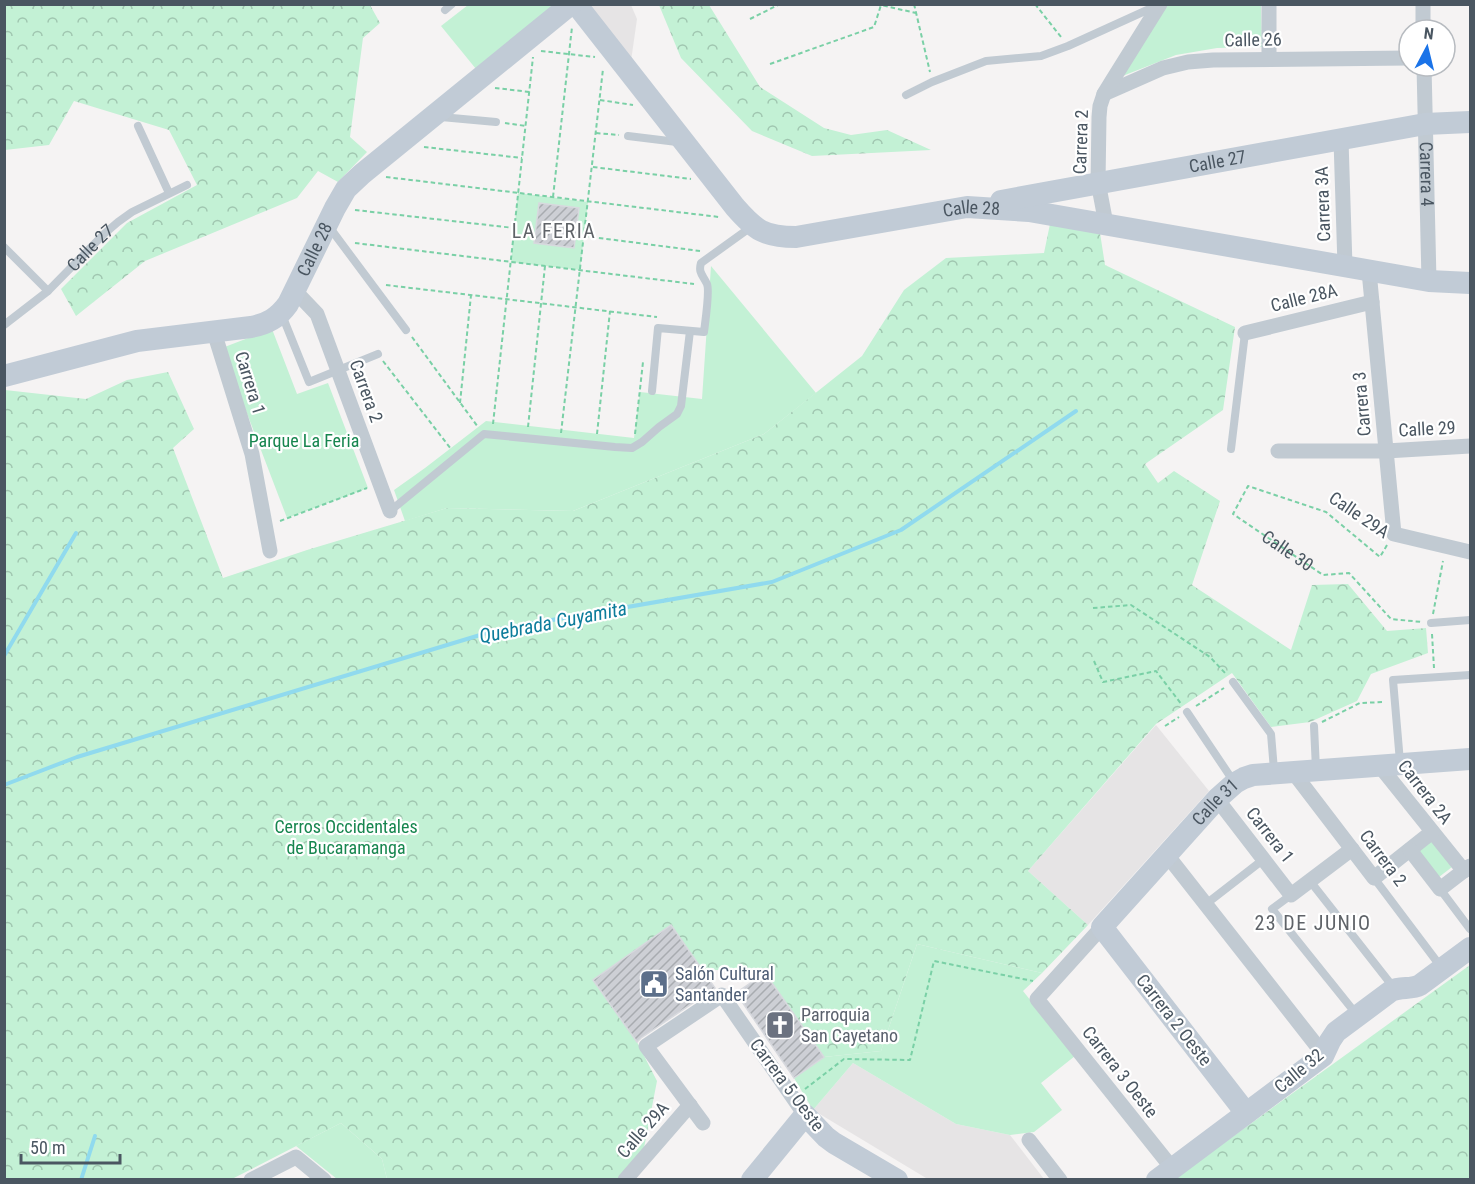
<svg xmlns="http://www.w3.org/2000/svg" width="1475" height="1184" font-family="'Roboto Condensed',sans-serif">
  <style>
    .education { fill: #e6e4e5 }
    .green { fill: #c3f1d5 }
    .forest { fill: url(#forest-crowns) }
    .lines { fill: none; stroke-linecap: round; stroke-linejoin: round }
    .stream { stroke: #90daee; stroke-width: 4 }
    .building { fill: url(#building-hatch); stroke: #d7d9de; stroke-width: 1.5 }
    .path { stroke: #7ad0a6; stroke-width: 2; stroke-dasharray: 4.5 3; stroke-linecap: butt }
    .lane { stroke: #c1cad2; stroke-width: 8 }
    .street { stroke: #c1cad2; stroke-width: 15 }
    .secondary { stroke: #c1cbd6; stroke-width: 22 }
    .labels { text-anchor: middle; stroke-width: 4.5; stroke-linejoin: round; paint-order: stroke }
    .street-label { font-size: 18px; fill: #4a5661; stroke: #fff }
    .park-label { font-size: 18px; fill: #17864f; stroke: #fff }
    .service-label { font-size: 18px; fill: #4e5e75; stroke: #fff; text-anchor: start }
    .worship-label { font-size: 18px; fill: #5b616d; stroke: #fff; text-anchor: start }
    .neighbourhood-label { font-size: 20px; letter-spacing: 1.5px; fill: #5f6368; stroke: #fff }
    .water-label { font-size: 20px; font-style: italic; fill: #0c7c9b; stroke: #fff }
  </style>
  <defs>
    <pattern id="forest-crowns" width="20" height="18" patternUnits="userSpaceOnUse" patternTransform="scale(1.5)"><rect width="20" height="18" fill="#c3f1d5"/><path d="M2 6a3 3 0 1 1 6 0M12 15a3 3 0 1 1 6 0" fill="none" stroke="#a0c6b0"/></pattern>
    <pattern id="building-hatch" width="6" height="6" patternUnits="userSpaceOnUse" patternTransform="scale(1.5)"><rect width="6" height="6" fill="#cdcfd5"/><path d="M-1 1l2-2M0 6l6-6M5 7l2-2" fill="none" stroke="#a8abb0"/></pattern>
  </defs>
  <rect width="100%" height="100%" fill="#f5f3f3"/>
  <g class="education">
    <polygon points="586,5 631,5 637,19 631,61"/>
    <polygon points="1156,725 1209,791 1088,925 1028,871"/>
    <polygon points="853,1063 956,1124 1010,1135 1044,1179 932,1180 926,1178 813,1110"/>
  </g>
  <g class="green">
    <polygon points="468,5 556,5 476,69 441,26"/>
    <polygon points="1163,5 1261,5 1262,47 1217,48 1176,55 1120,77"/>
    <polygon points="518,193 588,202 580,270 511,262"/>
    <polygon points="711,266 816,393 764,434 573,511 447,508 405,521 394,490 425,468 486,421 634,438 640,392 702,399"/>
    <polygon points="272,329 297,394 328,383 368,488 287,518 222,348"/>
    <polygon points="1431,840 1452,867 1439,877 1418,850"/>
    <polygon points="917,944 1042,973 1023,991 1075,1056 1041,1083 1062,1110 1034,1132 1010,1135 956,1124 853,1063 813,1110 794,1078 824,1057 881,1051"/>
    <polygon points="341,1123 382,1159 387,1179 337,1179 296,1146"/>
  </g>
  <g class="forest">
    <polygon points="5,5 370,5 380,23 363,38 350,137 367,152 338,182 318,171 297,198 145,261 76,316 61,289 127,223 197,185 169,130 74,101 49,145 5,150"/>
    <polygon points="659,5 709,5 760,87 824,128 851,135 887,130 931,150 812,156 752,131 681,58"/>
    <polygon points="1050,224 1100,233 1105,265 1235,327 1223,410 1145,464 1158,483 1174,471 1220,501 1192,585 1291,650 1312,585 1348,584 1387,631 1426,628 1428,653 1371,674 1357,701 1310,722 1271,727 1232,673 1156,724 1028,871 1088,925 1042,973 917,944 881,1051 824,1057 765,973 701,969 670,926 593,980 637,1042 657,1081 644,1148 617,1179 387,1179 382,1159 341,1123 232,1179 5,1180 5,390 86,399 127,380 168,372 194,429 173,448 223,578 307,550 447,508 573,511 764,434 862,356 904,290 946,258 1044,253"/>
    <polygon points="1470,965 1470,1179 1174,1179"/>
  </g>
  <g class="lines">
    <g class="stream">
      <polyline points="4,656 76,533"/>
      <polyline points="4,785 77,757 500,629 772,582 901,530 1076,411"/>
      <polyline points="81,1180 95,1136"/>
    </g>
  </g>
  <g class="building">
    <polygon points="539,203 579,208 574,248 534,243"/>
    <polygon points="671,925 715,988 641,1038 637,1042 593,980"/>
    <polygon points="765,973 824,1057 794,1078 736,993"/>
  </g>
  <g class="lines">
    <g class="path">
      <polyline points="876,4 916,13"/>
      <polyline points="914,4 930,72"/>
      <polyline points="1035,4 1061,37"/>
      <polyline points="750,19 780,4"/>
      <polyline points="541,51 595,57"/>
      <polyline points="770,64 874,27 881,5"/>
      <polyline points="495,88 530,92"/>
      <polyline points="600,100 633,105"/>
      <polyline points="505,123 526,126"/>
      <polyline points="596,133 619,135"/>
      <polyline points="424,147 522,158"/>
      <polyline points="593,167 691,179"/>
      <polyline points="386,177 719,217"/>
      <polyline points="553,197 572,27"/>
      <polyline points="355,210 514,228"/>
      <polyline points="584,236 700,251"/>
      <polyline points="355,243 694,284"/>
      <polyline points="386,285 657,317"/>
      <polyline points="412,337 478,427"/>
      <polyline points="383,361 451,449"/>
      <polyline points="460,403 471,295"/>
      <polyline points="493,424 533,57"/>
      <polyline points="528,427 545,266"/>
      <polyline points="561,433 603,69"/>
      <polyline points="597,434 610,311"/>
      <polyline points="635,434 643,362"/>
      <polyline points="280,521 367,488"/>
      <path id="s1" d="M1387,545L1380,557L1326,512L1248,486L1233,514L1323,575L1349,573L1391,619L1422,622"/>
      <polyline points="1093,608 1131,605 1210,657 1226,674"/>
      <polyline points="1433,614 1443,561"/>
      <polyline points="1432,634 1434,668"/>
      <polyline points="1094,661 1103,682 1156,671 1182,705"/>
      <polyline points="1196,706 1224,688"/>
      <polyline points="1322,722 1360,703 1384,702"/>
      <polyline points="1165,726 1179,717"/>
      <polyline points="805,1089 844,1059 910,1060 934,961 1033,981"/>
    </g>
    <g class="lane">
      <polyline points="445,10 452,4"/>
      <polyline points="906,95 932,82 986,61 1041,56 1068,46 1156,6"/>
      <polyline points="441,117 496,122"/>
      <polyline points="138,126 169,193"/>
      <polyline points="628,136 677,142"/>
      <polyline points="330,228 406,330"/>
      <polyline points="4,247 48,291"/>
      <polyline points="282,315 309,382 378,354"/>
      <path id="s2" d="M4,325L48,291L104,234L118,222L132,212L187,185"/>
      <path d="M652,391L658,328L704,332C705,323 710,291 707,284C703,275 698,273 701,263L751,227"/>
      <polyline points="1231,449 1245,333"/>
      <polyline points="390,511 484,434 615,447 632,448 642,442 659,427 677,414 681,406 690,331"/>
      <polyline points="1431,623 1470,620"/>
      <polyline points="1233,682 1271,734 1274,770"/>
      <polyline points="1187,712 1234,782"/>
      <polyline points="1314,726 1316,769"/>
      <polyline points="1400,762 1393,680 1470,675"/>
      <polyline points="1374,878 1441,967"/>
      <polyline points="1310,881 1394,988"/>
      <polyline points="1440,889 1470,929"/>
      <polyline points="1291,895 1272,909 1357,1015"/>
      <polyline points="1206,904 1264,859"/>
    </g>
    <g class="street">
      <polyline points="1269,4 1269,59"/>
      <polyline points="1423,4 1423,30"/>
      <path id="s3" d="M1424,66L1429,281"/>
      <polyline points="1104,94 1163,68 1188,62 1213,60 1409,58"/>
      <polyline points="1341,140 1345,266"/>
      <polyline points="1106,224 1098,182 1099,117 1100,106 1104,94 1112,81 1160,4"/>
      <polyline points="1369,271 1394,534 1470,552"/>
      <polyline points="295,291 317,314 390,511"/>
      <polyline points="214,332 252,454 270,551"/>
      <polyline points="1245,333 1372,302"/>
      <polyline points="1278,451 1386,451 1470,446"/>
      <polyline points="1379,765 1464,871"/>
      <polyline points="1293,772 1374,878 1432,832"/>
      <polyline points="1217,799 1291,895 1352,849"/>
      <polyline points="1410,850 1440,889 1470,866"/>
      <polyline points="1167,855 1324,1055"/>
      <polyline points="1102,927 1037,999 1172,1168"/>
      <polyline points="703,1123 646,1046 722,995 805,1115"/>
      <polyline points="1029,1140 1060,1180"/>
      <polyline points="251,1180 296,1157 324,1180"/>
      <polyline points="625,1180 690,1105"/>
    </g>
    <g class="secondary">
      <path id="s4" d="M576,4L735,207C755,230 764,237 796,237L967,207L1029,211L1429,281L1470,283"/>
      <path id="s5" d="M1001,201L1425,124L1470,122"/>
      <path id="s6" d="M4,376L137,341L251,327C267,324 278,318 288,304L335,208L346,189L362,174L571,4"/>
      <path id="s7" d="M1246,1113L1102,927L1217,799L1235,783L1244,778L1253,775L1470,759"/>
      <polyline points="752,1180 805,1115 826,1137 834,1143 897,1180"/>
      <path d="M1157,1180L1323,1056L1330,1041L1336,1032L1391,991C1401,986 1411,990 1420,985L1470,948"/>
    </g>
  </g>
  <defs>
    <g id="civic-square" transform="scale(1.5)"><rect x="-9" y="-9" width="18" height="18" rx="4" fill="#5c6f8a" stroke="#fff"/><path d="M-.6-6.5H3V-4.5H.6V-3L4-1V1h2V6H-6V1h2V-1L-.6-3ZM-1.2 2.5V6h2.4V2.5Z" fill="#fff"/></g>
    <g id="church-square" transform="scale(1.5)"><rect x="-9" y="-9" width="18" height="18" rx="4" fill="#6b7280" stroke="#fff"/><path d="M-1.2-6h2.4v3.5h3.3v2.4h-3.3V6h-2.4V-.1h-3.3v-2.4h3.3Z" fill="#fff"/></g>
  </defs>
  <g fill-rule="evenodd">
    <use href="#civic-square" x="654" y="984"/>
    <use href="#church-square" x="780" y="1025"/>
  </g>
  <g class="labels">
    <g class="street-label">
      <text transform="translate(1253 40) rotate(-1)" y="6">Calle 26</text>
      <text transform="translate(1081 142) rotate(-88)" y="6">Carrera 2</text>
      <text dy="6" stroke="none"><textPath href="#s5" startOffset="220">Calle 27</textPath></text>
      <text dy="6" stroke="none"><textPath href="#s3" startOffset="108">Carrera 4</textPath></text>
      <text transform="translate(1323 204) rotate(-92)" y="6">Carrera 3A</text>
      <text dy="6" stroke="none"><textPath href="#s4" startOffset="507">Calle 28</textPath></text>
      <text dy="6" stroke="none"><textPath href="#s2" startOffset="116">Calle 27</textPath></text>
      <text dy="6" stroke="none"><textPath href="#s6" startOffset="358">Calle 28</textPath></text>
      <text transform="translate(1304 298) rotate(-14)" y="6">Calle 28A</text>
      <text transform="translate(250 383) rotate(73)" y="6">Carrera 1</text>
      <text transform="translate(366 391) rotate(70)" y="6">Carrera 2</text>
      <text transform="translate(1362 404) rotate(-95)" y="6">Carrera 3</text>
      <text transform="translate(1427 429) rotate(-3)" y="6">Calle 29</text>
      <text transform="translate(1359 515) rotate(34)" y="6">Calle 29A</text>
      <text dy="6" stroke="none"><textPath href="#s1" startOffset="264">Calle 30</textPath></text>
      <text transform="translate(1425 792) rotate(52)" y="6">Carrera 2A</text>
      <text dy="6" stroke="none"><textPath href="#s7" startOffset="404">Calle 31</textPath></text>
      <text transform="translate(1270 835) rotate(52)" y="6">Carrera 1</text>
      <text transform="translate(1383 858) rotate(53)" y="6">Carrera 2</text>
      <text transform="translate(1174 1020) rotate(52)" y="6">Carrera 2 Oeste</text>
      <text transform="translate(1299 1071) rotate(-40)" y="6">Calle 32</text>
      <text transform="translate(1120 1072) rotate(52)" y="6">Carrera 3 Oeste</text>
      <text transform="translate(787 1085) rotate(53)" y="6">Carrera 5 Oeste</text>
      <text transform="translate(643 1130) rotate(-49)" y="6">Calle 29A</text>
    </g>
    <g class="park-label">
      <text x="304" y="447">Parque La Feria</text>
      <text x="346" y="833">Cerros Occidentales<tspan x="346" dy="21">de Bucaramanga</tspan></text>
    </g>
    <g class="service-label">
      <text x="675" y="980">Salón Cultural<tspan x="675" dy="21">Santander</tspan></text>
    </g>
    <g class="worship-label">
      <text x="801" y="1021">Parroquia<tspan x="801" dy="21">San Cayetano</tspan></text>
    </g>
    <g class="neighbourhood-label">
      <text x="554" y="238">LA FERIA</text>
      <text x="1313" y="930">23 DE JUNIO</text>
    </g>
    <g class="water-label">
      <text transform="translate(553 622) rotate(-11)" y="7">Quebrada Cuyamita</text>
    </g>
  </g>
  <rect width="1475" height="1184" fill="none" stroke="#4a5661" stroke-width="12"/>
  <g transform="translate(1427 48) rotate(7)"><circle r="28" fill="#ffffff" stroke="#b7bbc0" stroke-width="1.5"/>
  <path d="M0-4.5L10 22L0 15L-10 22Z" fill="#1a73e8"/>
  <text y="-9" font-size="16" font-weight="bold" text-anchor="middle" fill="#4a5661">N</text>
  </g>
  <path d="M21 1154v9h99v-9" fill="none" stroke="#4a5661" stroke-width="3"/>
  <text x="30" y="1154" font-size="18" fill="#4a5661" stroke="#ffffff" stroke-width="4.5" paint-order="stroke">50 m</text>
</svg>
